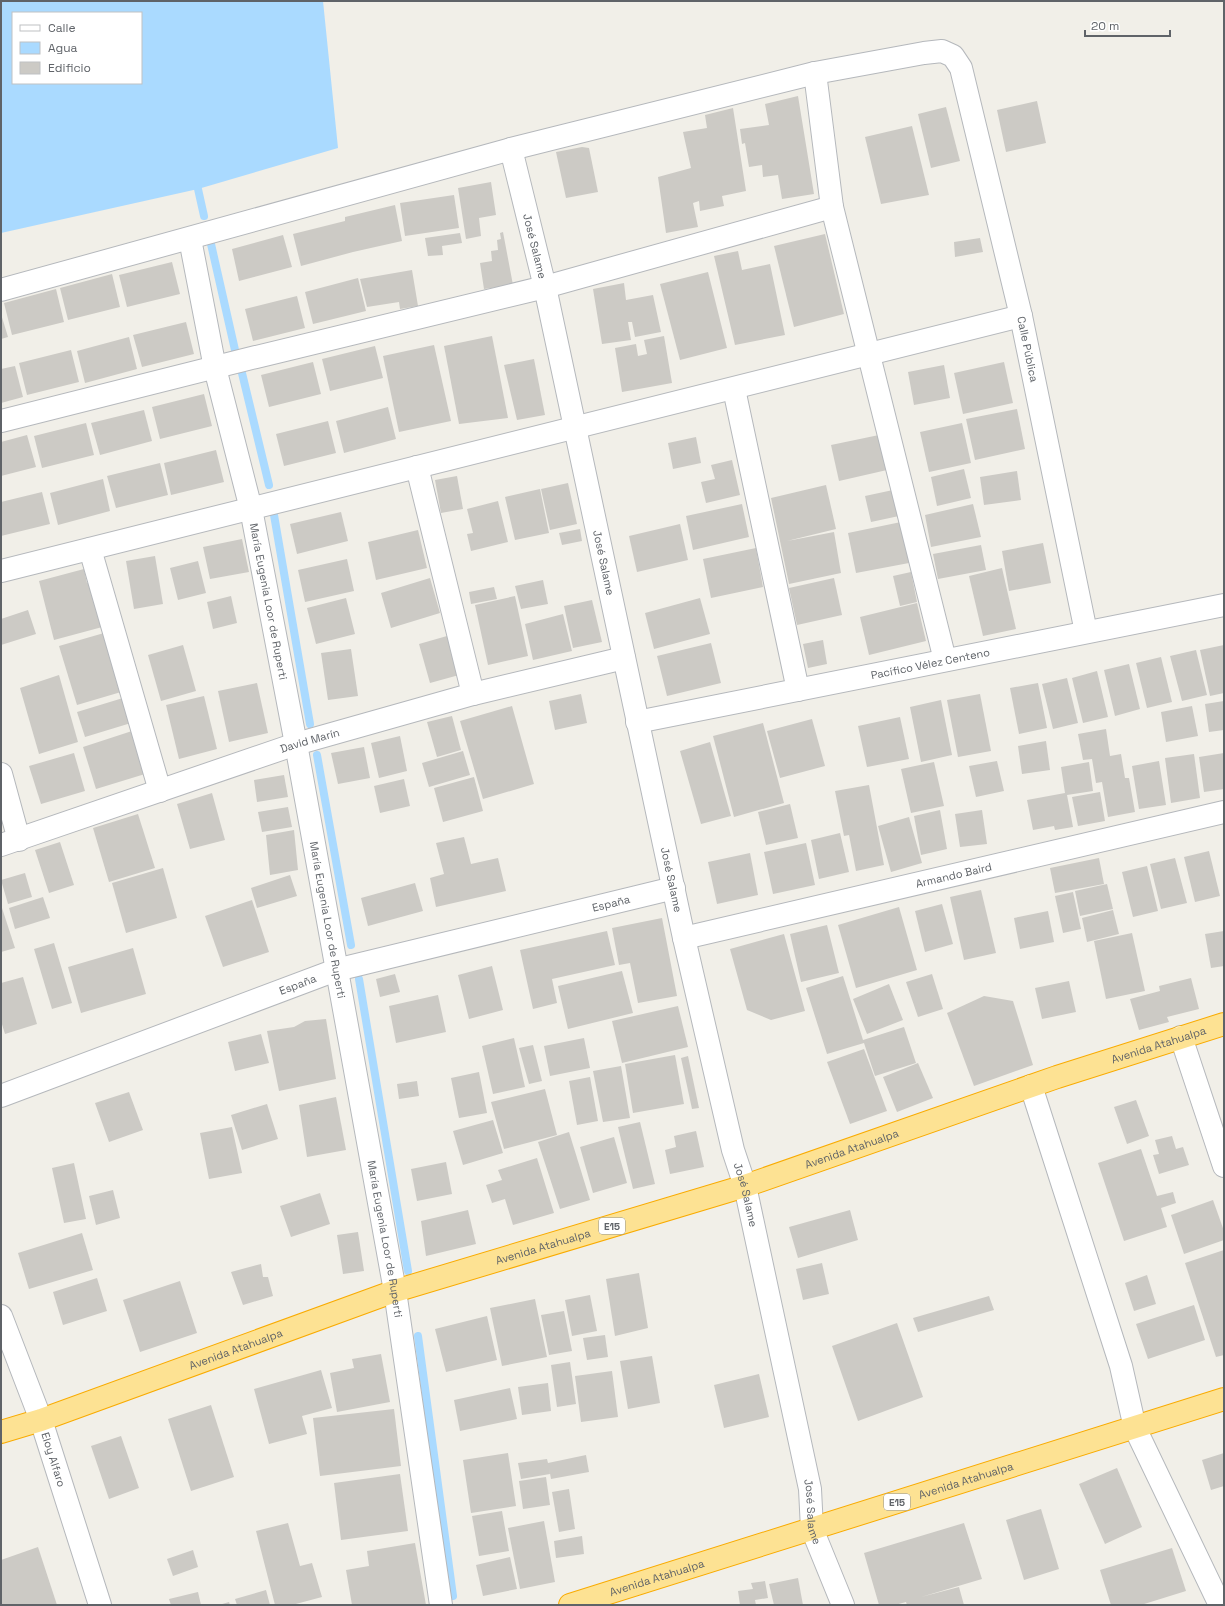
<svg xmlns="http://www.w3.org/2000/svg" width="1225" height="1606" font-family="'Space Grotesk',sans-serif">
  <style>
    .water { fill: #aadaff; fill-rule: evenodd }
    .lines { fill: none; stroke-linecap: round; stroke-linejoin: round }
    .stream { stroke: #aadaff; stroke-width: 8 }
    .building { fill: #cccac5 }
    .minor-casing { stroke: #b5b8bc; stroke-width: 24 }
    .highway-casing { stroke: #f9ab00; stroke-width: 24 }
    .minor { stroke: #fff; stroke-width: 22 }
    .highway { stroke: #fde293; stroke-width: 22 }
    .labels { text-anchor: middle; stroke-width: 4; stroke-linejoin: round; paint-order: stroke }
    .shield { fill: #fff; stroke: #8f9295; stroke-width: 1 }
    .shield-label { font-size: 10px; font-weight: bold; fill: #5f6368 }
    .street-label { font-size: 11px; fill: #5f6368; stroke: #fff }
  </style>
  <rect width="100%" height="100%" fill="#f1efe8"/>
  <path class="water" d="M1,1H323L338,148L198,189L1,233ZM13,13H141V83H13Z"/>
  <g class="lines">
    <g class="stream">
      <polyline points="198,189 204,216"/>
      <polyline points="211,244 235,350"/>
      <polyline points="241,369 269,485"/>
      <polyline points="274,515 310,724"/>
      <polyline points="317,755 351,945"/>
      <polyline points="359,979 408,1271"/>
      <polyline points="418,1336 453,1596"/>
    </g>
  </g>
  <g class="building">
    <polygon points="798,96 814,194 782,199 778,175 763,177 762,165 749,167 745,143 742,144 740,129 769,125 765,104"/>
    <polygon points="1037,101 1046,143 1006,152 997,110"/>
    <polygon points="946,107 960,161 931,168 918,114"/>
    <polygon points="733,108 746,191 722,196 724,206 700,211 699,201 693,203 698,227 666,233 658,177 691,168 683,132 707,128 705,115"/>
    <polygon points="912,126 929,195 881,204 865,137"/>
    <polygon points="582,147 589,148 598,192 566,198 556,152"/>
    <polygon points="491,182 496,215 479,218 481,236 466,239 458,188"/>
    <polygon points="454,195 459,228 405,236 400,203"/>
    <polygon points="395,205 402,241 353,252 301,266 293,234 345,221 345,217"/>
    <polygon points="503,232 513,285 484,289 480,263 492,261 491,251 498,250 497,240 501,239 500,233"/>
    <polygon points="460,233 462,243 442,246 443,255 428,256 425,238"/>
    <polygon points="825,234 844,314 794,327 774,246"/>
    <polygon points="283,235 292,267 239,281 232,249"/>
    <polygon points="980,238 983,252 955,257 954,242"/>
    <polygon points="738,251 742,270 770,264 785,335 735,345 714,256"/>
    <polygon points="172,262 180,294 127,307 119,275"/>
    <polygon points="412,270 418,306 400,309 399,302 367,307 360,279"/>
    <polygon points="708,272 727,348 680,360 660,284"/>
    <polygon points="112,274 120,307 68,320 60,288"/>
    <polygon points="358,278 366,311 313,324 305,292"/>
    <polygon points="624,283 626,300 653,295 661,332 635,337 632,322 628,322 631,340 602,344 593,289"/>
    <polygon points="56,289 64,322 12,335 4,303"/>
    <polygon points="297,296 305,328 253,341 245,309"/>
    <polygon points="1,314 8,337 1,339"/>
    <polygon points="186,322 194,354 142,367 133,335"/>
    <polygon points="492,336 508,418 459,424 444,346"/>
    <polygon points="664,336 672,383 622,392 615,348 636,344 638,356 647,354 644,340"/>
    <polygon points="129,337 137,369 85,383 77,351"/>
    <polygon points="434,345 451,421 399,432 383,356"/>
    <polygon points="375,346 383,378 330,391 322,359"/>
    <polygon points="71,350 79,382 27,395 19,363"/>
    <polygon points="534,359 545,415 517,420 504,365"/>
    <polygon points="313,362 321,394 269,407 261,375"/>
    <polygon points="1004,362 1013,403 963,414 954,373"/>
    <polygon points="944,365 950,398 914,405 908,372"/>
    <polygon points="15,366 23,397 1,403 1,369"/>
    <polygon points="204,394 212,426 160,439 152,407"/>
    <polygon points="388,407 396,439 344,453 336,421"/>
    <polygon points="1017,409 1025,449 975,460 966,419"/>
    <polygon points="144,410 152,441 100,455 91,423"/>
    <polygon points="328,421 336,453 284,466 276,434"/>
    <polygon points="86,423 94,455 42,468 34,436"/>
    <polygon points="962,423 971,463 929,472 920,432"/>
    <polygon points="27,435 36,467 1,476 1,442"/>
    <polygon points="879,435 887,470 839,481 831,445"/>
    <polygon points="696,437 701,463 673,469 668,443"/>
    <polygon points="216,450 224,482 171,495 164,463"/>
    <polygon points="732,460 740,495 706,503 701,482 715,479 711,465"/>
    <polygon points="160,463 168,495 116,508 107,476"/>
    <polygon points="964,469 971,498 937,506 931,477"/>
    <polygon points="1017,471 1021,500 984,505 980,477"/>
    <polygon points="457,476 463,509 441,513 435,480"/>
    <polygon points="103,479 110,511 58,525 50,493"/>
    <polygon points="568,483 577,524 550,530 541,489"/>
    <polygon points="826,485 836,529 787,541 834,532 841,573 789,584 771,498"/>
    <polygon points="540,489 549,533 515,540 505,497"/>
    <polygon points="893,490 899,516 871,522 865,496"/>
    <polygon points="42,492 50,524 1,536 1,502"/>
    <polygon points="498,501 508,542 471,551 467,534 473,533 467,509"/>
    <polygon points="742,504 749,537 693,550 686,516"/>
    <polygon points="973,504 981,537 931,547 925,515"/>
    <polygon points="341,512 348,541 297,554 290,524"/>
    <polygon points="901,522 909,563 856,573 848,533"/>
    <polygon points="680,524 688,560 637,572 629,536"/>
    <polygon points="580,529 582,541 562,545 559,533"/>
    <polygon points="418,530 427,568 376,580 368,542"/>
    <polygon points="242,539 249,572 210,579 203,547"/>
    <polygon points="1043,543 1051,583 1009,591 1002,551"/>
    <polygon points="981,545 986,570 938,579 933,554"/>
    <polygon points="756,548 763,587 711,598 703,559"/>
    <polygon points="155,556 163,604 134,609 126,561"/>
    <polygon points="347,559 354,591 305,602 298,570"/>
    <polygon points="198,561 206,593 178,600 170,568"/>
    <polygon points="1002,568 1016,629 983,636 969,576"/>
    <polygon points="84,569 87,583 94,581 106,626 54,640 39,581"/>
    <polygon points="911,572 917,602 900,606 893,576"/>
    <polygon points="430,578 440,613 391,628 381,593"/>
    <polygon points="834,578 842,615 797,625 789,588"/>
    <polygon points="543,580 548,604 521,609 515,586"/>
    <polygon points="494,587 497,599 471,604 469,592"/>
    <polygon points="231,596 237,623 213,629 207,602"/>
    <polygon points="515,596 528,656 488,665 475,605"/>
    <polygon points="346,598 355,634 316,644 307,608"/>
    <polygon points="700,598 710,634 654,649 645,613"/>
    <polygon points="592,600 602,642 573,648 564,606"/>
    <polygon points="917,603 926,641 869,655 860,617"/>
    <polygon points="28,610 36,634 1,645 1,619"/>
    <polygon points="563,614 572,651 533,660 525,624"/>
    <polygon points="104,633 121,692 77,705 59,646"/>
    <polygon points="447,636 459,675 430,683 419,644"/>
    <polygon points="823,640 827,664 808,668 803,644"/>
    <polygon points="711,643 721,683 667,696 657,656"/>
    <polygon points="183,645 196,691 161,701 148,655"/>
    <polygon points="1224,645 1224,693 1210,696 1200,650"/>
    <polygon points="351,649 358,696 328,700 321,653"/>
    <polygon points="1196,650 1207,695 1182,701 1170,656"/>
    <polygon points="1161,657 1172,702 1147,708 1136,663"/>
    <polygon points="1129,664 1140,709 1115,716 1104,670"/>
    <polygon points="1097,671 1108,717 1083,723 1072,678"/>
    <polygon points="59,675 78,742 39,754 20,688"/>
    <polygon points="1067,678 1078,723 1053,729 1042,684"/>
    <polygon points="257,683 268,733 229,742 218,691"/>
    <polygon points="1038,683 1047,728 1019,734 1010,688"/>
    <polygon points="581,694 587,723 555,730 549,701"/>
    <polygon points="980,694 991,751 958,757 947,700"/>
    <polygon points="204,696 217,749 179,759 166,705"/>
    <polygon points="123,698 131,723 85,737 77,712"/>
    <polygon points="941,700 952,755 921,762 910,707"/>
    <polygon points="1224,701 1224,730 1209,732 1205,704"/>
    <polygon points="512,706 534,784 483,799 460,721"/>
    <polygon points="1192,706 1198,736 1166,742 1161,712"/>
    <polygon points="452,716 461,750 437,757 427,722"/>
    <polygon points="900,717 909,759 867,767 858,726"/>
    <polygon points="812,719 825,766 780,778 767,731"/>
    <polygon points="763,723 784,803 734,817 713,736"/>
    <polygon points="1106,729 1110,756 1121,754 1125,778 1129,778 1135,812 1108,817 1102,782 1096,783 1092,759 1083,760 1078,734"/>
    <polygon points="132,731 145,774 96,789 83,747"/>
    <polygon points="400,736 407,771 379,778 371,743"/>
    <polygon points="1046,741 1050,770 1022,774 1018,746"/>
    <polygon points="710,742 731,816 701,824 680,751"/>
    <polygon points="364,747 370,778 338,784 331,753"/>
    <polygon points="463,751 470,775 429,787 422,763"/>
    <polygon points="74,753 85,791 41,804 29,766"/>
    <polygon points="1224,753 1224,789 1204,792 1199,757"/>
    <polygon points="1194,754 1200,798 1171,803 1165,758"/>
    <polygon points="997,761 1004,791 976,797 969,766"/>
    <polygon points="1159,761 1166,805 1139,809 1132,766"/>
    <polygon points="934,762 944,806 911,813 901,769"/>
    <polygon points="1089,762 1093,791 1067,795 1073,827 1055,830 1054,826 1033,830 1027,800 1065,793 1061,767"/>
    <polygon points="284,775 288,797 257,802 254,780"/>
    <polygon points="474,777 483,811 443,822 434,788"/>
    <polygon points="404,779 410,806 380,813 374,786"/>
    <polygon points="869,785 884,865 856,871 849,835 844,836 835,791"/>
    <polygon points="1100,792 1105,821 1078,826 1072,797"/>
    <polygon points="212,793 225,840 190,849 177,804"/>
    <polygon points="790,804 798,838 766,845 758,812"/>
    <polygon points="288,807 292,827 262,832 258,812"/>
    <polygon points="940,810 947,849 921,855 914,816"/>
    <polygon points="982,810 987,844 960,847 955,814"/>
    <polygon points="138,814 155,868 109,882 93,828"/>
    <polygon points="909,817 922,863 891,872 878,826"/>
    <polygon points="294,830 298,870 270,875 266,835"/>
    <polygon points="840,833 849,872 819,879 811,840"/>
    <polygon points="464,837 471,864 498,858 506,891 436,907 430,878 444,874 436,843"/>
    <polygon points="60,842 74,885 49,893 35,850"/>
    <polygon points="806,843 815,885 773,894 764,852"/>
    <polygon points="1209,851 1220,896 1195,902 1184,857"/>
    <polygon points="750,853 758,895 717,904 708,862"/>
    <polygon points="1099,858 1104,884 1055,893 1050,868"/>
    <polygon points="1175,858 1187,903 1161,909 1150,864"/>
    <polygon points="1147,866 1158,911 1133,917 1122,872"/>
    <polygon points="163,868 177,918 126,933 112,883"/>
    <polygon points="25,873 32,897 8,904 1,880"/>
    <polygon points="290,875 297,896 257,908 251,888"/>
    <polygon points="415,883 423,911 368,926 361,898"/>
    <polygon points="1107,884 1113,909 1080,916 1075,891"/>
    <polygon points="981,890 996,953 964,960 950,897"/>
    <polygon points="1073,892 1081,929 1063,933 1055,896"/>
    <polygon points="43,897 50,918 15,929 9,908"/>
    <polygon points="252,900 269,952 223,967 205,916"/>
    <polygon points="942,904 953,944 925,952 915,911"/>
    <polygon points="899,907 917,970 856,988 838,925"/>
    <polygon points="1,908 2,908 15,948 1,952"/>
    <polygon points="1113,910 1119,934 1087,942 1082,918"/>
    <polygon points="1048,911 1054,942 1020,949 1014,918"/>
    <polygon points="662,918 677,996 638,1003 630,963 619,965 612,928"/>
    <polygon points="827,925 839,973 801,982 790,934"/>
    <polygon points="607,931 615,965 552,979 557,1003 533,1009 520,950"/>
    <polygon points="1224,931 1224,966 1211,968 1205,934"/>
    <polygon points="1132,933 1145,991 1106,999 1094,941"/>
    <polygon points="784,934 805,1011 771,1020 747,1010 730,949"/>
    <polygon points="54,943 72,1003 52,1009 34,949"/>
    <polygon points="133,948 146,994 81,1013 68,967"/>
    <polygon points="492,966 503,1010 469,1019 458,975"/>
    <polygon points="622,971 633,1013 568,1029 558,986"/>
    <polygon points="395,974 400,992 380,997 376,979"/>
    <polygon points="932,974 943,1009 918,1017 906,982"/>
    <polygon points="843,976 863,1040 904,1027 916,1063 875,1076 864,1043 827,1054 806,988"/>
    <polygon points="23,977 37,1024 5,1034 1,1021 1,983"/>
    <polygon points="1191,978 1199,1009 1167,1017 1169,1022 1139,1030 1130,999 1160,991 1159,986"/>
    <polygon points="1069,981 1076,1012 1042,1019 1035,988"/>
    <polygon points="889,984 903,1020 867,1034 853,999"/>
    <polygon points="438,995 446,1032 396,1043 389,1006"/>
    <polygon points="984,996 1013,1001 1033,1065 974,1086 947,1013"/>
    <polygon points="678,1006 688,1047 622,1063 612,1021"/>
    <polygon points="326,1019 336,1079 279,1091 267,1031 294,1027 305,1021"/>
    <polygon points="261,1034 269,1063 235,1071 228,1042"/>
    <polygon points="514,1038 525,1087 493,1094 482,1046"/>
    <polygon points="584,1038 590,1068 550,1076 544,1046"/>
    <polygon points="533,1045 542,1081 529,1084 519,1048"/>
    <polygon points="864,1049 887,1111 850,1124 827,1062"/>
    <polygon points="675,1055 684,1104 633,1113 625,1064"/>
    <polygon points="688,1056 699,1108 692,1109 681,1058"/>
    <polygon points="918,1063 933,1098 897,1112 883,1077"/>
    <polygon points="621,1066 630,1118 603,1122 593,1071"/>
    <polygon points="479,1072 487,1113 459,1118 451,1078"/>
    <polygon points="590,1077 598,1121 577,1125 569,1081"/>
    <polygon points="417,1081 419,1096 399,1099 397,1084"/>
    <polygon points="545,1089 557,1135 504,1149 491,1102"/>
    <polygon points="129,1092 143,1130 109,1142 95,1103"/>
    <polygon points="336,1097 346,1150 307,1157 299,1105"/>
    <polygon points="1136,1100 1149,1136 1127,1144 1114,1107"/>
    <polygon points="267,1104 278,1139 242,1150 231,1115"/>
    <polygon points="493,1120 503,1153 463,1165 453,1131"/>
    <polygon points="640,1122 655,1184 633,1189 618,1127"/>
    <polygon points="232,1127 242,1173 209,1179 200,1133"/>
    <polygon points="696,1131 704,1167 670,1174 665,1150 676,1147 674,1136"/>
    <polygon points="569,1132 590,1200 560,1209 538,1142"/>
    <polygon points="1172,1136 1176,1149 1183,1147 1189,1165 1159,1174 1153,1155 1159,1154 1155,1140"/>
    <polygon points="614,1137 627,1183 593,1193 580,1147"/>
    <polygon points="1141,1149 1157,1196 1173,1192 1176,1203 1161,1208 1167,1227 1124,1241 1098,1163"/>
    <polygon points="537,1158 554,1213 513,1225 505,1199 492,1203 486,1185 502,1180 498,1170"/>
    <polygon points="446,1162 452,1194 417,1201 411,1169"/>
    <polygon points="74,1163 86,1219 64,1223 52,1168"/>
    <polygon points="113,1190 120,1218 96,1225 89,1196"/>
    <polygon points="320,1193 330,1224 291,1237 280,1206"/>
    <polygon points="1213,1200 1224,1231 1224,1240 1184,1254 1171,1215"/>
    <polygon points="468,1210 476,1244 426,1256 421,1221"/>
    <polygon points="850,1210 858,1240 798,1258 789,1227"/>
    <polygon points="358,1232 364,1271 343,1274 337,1235"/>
    <polygon points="82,1233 93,1270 29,1289 18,1253"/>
    <polygon points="1224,1250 1224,1355 1216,1357 1185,1263"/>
    <polygon points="822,1263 829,1294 803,1300 796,1269"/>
    <polygon points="261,1264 263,1277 268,1277 273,1296 243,1305 231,1272"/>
    <polygon points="639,1273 648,1328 615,1336 606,1279"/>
    <polygon points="1147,1275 1156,1304 1134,1311 1125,1283"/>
    <polygon points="97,1278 107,1311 63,1325 53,1292"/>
    <polygon points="180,1281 197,1333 140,1352 123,1300"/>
    <polygon points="590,1295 597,1331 572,1336 565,1300"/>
    <polygon points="989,1296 994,1310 918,1332 913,1318"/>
    <polygon points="535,1299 547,1357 502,1366 490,1308"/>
    <polygon points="1194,1305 1205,1340 1148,1359 1136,1324"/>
    <polygon points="564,1311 572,1351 549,1355 541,1315"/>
    <polygon points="487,1316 497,1360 446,1372 435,1329"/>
    <polygon points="897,1323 923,1397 858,1421 832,1346"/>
    <polygon points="605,1335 608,1357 587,1360 583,1338"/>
    <polygon points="381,1354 390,1402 337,1412 330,1373 354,1368 352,1359"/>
    <polygon points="652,1356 660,1403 628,1409 620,1361"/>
    <polygon points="570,1362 576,1404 557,1407 551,1365"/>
    <polygon points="321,1370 332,1408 302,1416 307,1434 269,1444 254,1389"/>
    <polygon points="612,1371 618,1417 581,1422 575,1376"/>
    <polygon points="759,1374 769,1417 724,1428 714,1385"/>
    <polygon points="548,1383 551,1411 522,1415 518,1387"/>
    <polygon points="510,1388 517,1419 460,1431 454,1400"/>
    <polygon points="211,1405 234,1477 191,1491 168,1419"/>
    <polygon points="394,1409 401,1466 320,1476 313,1418"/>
    <polygon points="121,1436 139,1488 109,1499 91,1446"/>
    <polygon points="508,1453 516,1506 471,1513 463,1460"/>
    <polygon points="1224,1453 1224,1486 1211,1490 1202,1460"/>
    <polygon points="586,1455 589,1472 551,1479 549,1468 550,1474 521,1479 518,1463 547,1459 548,1463"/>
    <polygon points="1117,1468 1142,1527 1105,1544 1079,1484"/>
    <polygon points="400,1474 408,1531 341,1540 334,1483"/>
    <polygon points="546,1477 550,1505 523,1509 519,1481"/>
    <polygon points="569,1489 575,1529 559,1532 552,1492"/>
    <polygon points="1041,1509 1059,1569 1024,1580 1006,1520"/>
    <polygon points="502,1511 509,1551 479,1556 472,1516"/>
    <polygon points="544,1521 555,1582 520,1589 508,1528"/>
    <polygon points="288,1523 300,1566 312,1563 322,1597 292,1605 275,1605 256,1531"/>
    <polygon points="964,1523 982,1579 921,1597 959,1587 964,1605 907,1605 906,1602 895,1605 879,1605 864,1553"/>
    <polygon points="582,1536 584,1554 556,1558 554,1541"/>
    <polygon points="415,1543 426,1605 352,1605 346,1570 369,1566 367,1551"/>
    <polygon points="38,1547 57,1605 1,1605 1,1560"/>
    <polygon points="1172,1548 1186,1591 1141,1605 1111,1605 1100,1570"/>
    <polygon points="193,1550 198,1567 173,1576 167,1559"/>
    <polygon points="510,1557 517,1589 483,1596 476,1565"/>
    <polygon points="798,1578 803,1605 774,1605 769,1584"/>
    <polygon points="765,1581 768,1598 755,1600 756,1605 740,1605 738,1591 753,1589 751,1583"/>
    <polygon points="266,1590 270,1605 237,1605 235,1599"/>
    <polygon points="198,1592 201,1605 171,1605 169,1599"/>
    <polygon points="229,1602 230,1605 219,1605"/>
  </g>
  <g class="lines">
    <g class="minor-casing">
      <g id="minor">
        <polyline points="815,73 832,207 945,660"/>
        <path id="s1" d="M511,149L545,287L684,938L733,1150L745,1186L810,1489L812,1529L843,1605"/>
        <path id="s2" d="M190,239L215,368L251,509L296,744L395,1291L441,1605"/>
        <path id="s3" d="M1,290L511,149L815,73L924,53L942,51L953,56L961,68L1021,316L1086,632"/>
        <polyline points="734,389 798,690"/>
        <polyline points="1,421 256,357 545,287 832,207"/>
        <polyline points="417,467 473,694"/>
        <polyline points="90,549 160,791"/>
        <polyline points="1,571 1021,316"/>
        <path id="s4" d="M637,722L1224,605"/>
        <polyline points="1,774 19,840"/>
        <path id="s5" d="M1,845L296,744L473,694L624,658"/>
        <path id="s6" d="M684,938L1224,812"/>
        <polyline points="1181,1037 1224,1166"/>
        <polyline points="1031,1086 1121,1366 1135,1428 1220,1605"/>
        <path id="s7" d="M1,1096L336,970L674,888"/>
        <path id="s8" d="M1,1316L41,1420L100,1605"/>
      </g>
    </g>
    <g class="highway-casing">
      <g id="highway">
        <path id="s9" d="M1,1432L41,1420L395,1291L745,1186L1057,1077L1224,1024"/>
        <path id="s10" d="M570,1605L1224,1399"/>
      </g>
    </g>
    <use href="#minor" class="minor"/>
    <use href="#highway" class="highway"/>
  </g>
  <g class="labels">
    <g class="shield">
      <rect x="599" y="1218" width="26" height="16" rx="3"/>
      <rect x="884" y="1494" width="26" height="16" rx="3"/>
    </g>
    <g class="shield-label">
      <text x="612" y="1230">E15</text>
      <text x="897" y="1506">E15</text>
    </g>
    <g class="street-label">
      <text dy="4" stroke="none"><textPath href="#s1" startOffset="100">José Salame</textPath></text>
      <text dy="4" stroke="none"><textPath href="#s3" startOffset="1287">Calle Pública</textPath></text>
      <text dy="4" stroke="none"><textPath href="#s1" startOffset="424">José Salame</textPath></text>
      <text dy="4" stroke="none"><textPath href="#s2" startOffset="371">María Eugenia Loor de Ruperti</textPath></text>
      <text dy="4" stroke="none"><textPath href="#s4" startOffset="299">Pacífico Vélez Centeno</textPath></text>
      <text dy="4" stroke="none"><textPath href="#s5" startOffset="326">David Marín</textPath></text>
      <text dy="4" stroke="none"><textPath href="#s6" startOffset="277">Armando Baird</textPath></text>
      <text dy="4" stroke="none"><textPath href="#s1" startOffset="748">José Salame</textPath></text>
      <text dy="4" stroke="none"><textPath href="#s7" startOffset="641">España</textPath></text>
      <text dy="4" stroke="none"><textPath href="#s2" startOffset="695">María Eugenia Loor de Ruperti</textPath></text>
      <text dy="4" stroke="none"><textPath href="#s7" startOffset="317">España</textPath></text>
      <text dy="4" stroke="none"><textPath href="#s9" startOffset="1221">Avenida Atahualpa</textPath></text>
      <text dy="4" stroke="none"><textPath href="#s9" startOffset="897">Avenida Atahualpa</textPath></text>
      <text dy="4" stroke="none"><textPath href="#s1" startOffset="1072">José Salame</textPath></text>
      <text dy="4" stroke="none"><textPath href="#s2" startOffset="1019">María Eugenia Loor de Ruperti</textPath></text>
      <text dy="4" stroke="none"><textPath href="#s9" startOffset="573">Avenida Atahualpa</textPath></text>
      <text dy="4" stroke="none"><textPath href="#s9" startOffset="249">Avenida Atahualpa</textPath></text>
      <text dy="4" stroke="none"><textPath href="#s8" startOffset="153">Eloy Alfaro</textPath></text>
      <text dy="4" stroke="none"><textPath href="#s10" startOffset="415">Avenida Atahualpa</textPath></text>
      <text dy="4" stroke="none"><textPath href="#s1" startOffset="1396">José Salame</textPath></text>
      <text dy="4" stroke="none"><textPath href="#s10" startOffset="91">Avenida Atahualpa</textPath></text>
    </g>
  </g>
  <rect width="1225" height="1606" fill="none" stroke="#5f6368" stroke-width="4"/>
  <rect x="12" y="12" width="130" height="72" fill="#ffffff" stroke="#bfc1c3"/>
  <rect x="20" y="25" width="20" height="6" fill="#ffffff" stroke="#bfc1c3"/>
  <text x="48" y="32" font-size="12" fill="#5f6368">Calle</text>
  <rect x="20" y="42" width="20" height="12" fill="#aadaff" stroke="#bfc1c3"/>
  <text x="48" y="52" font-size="12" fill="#5f6368">Agua</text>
  <rect x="20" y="62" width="20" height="12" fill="#cccac5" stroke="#bfc1c3"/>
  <text x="48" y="72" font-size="12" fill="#5f6368">Edificio</text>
  <path d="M1085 30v6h85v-6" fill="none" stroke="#5f6368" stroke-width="2"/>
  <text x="1091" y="30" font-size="12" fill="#5f6368" stroke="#ffffff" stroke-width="3" paint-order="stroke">20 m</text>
</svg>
